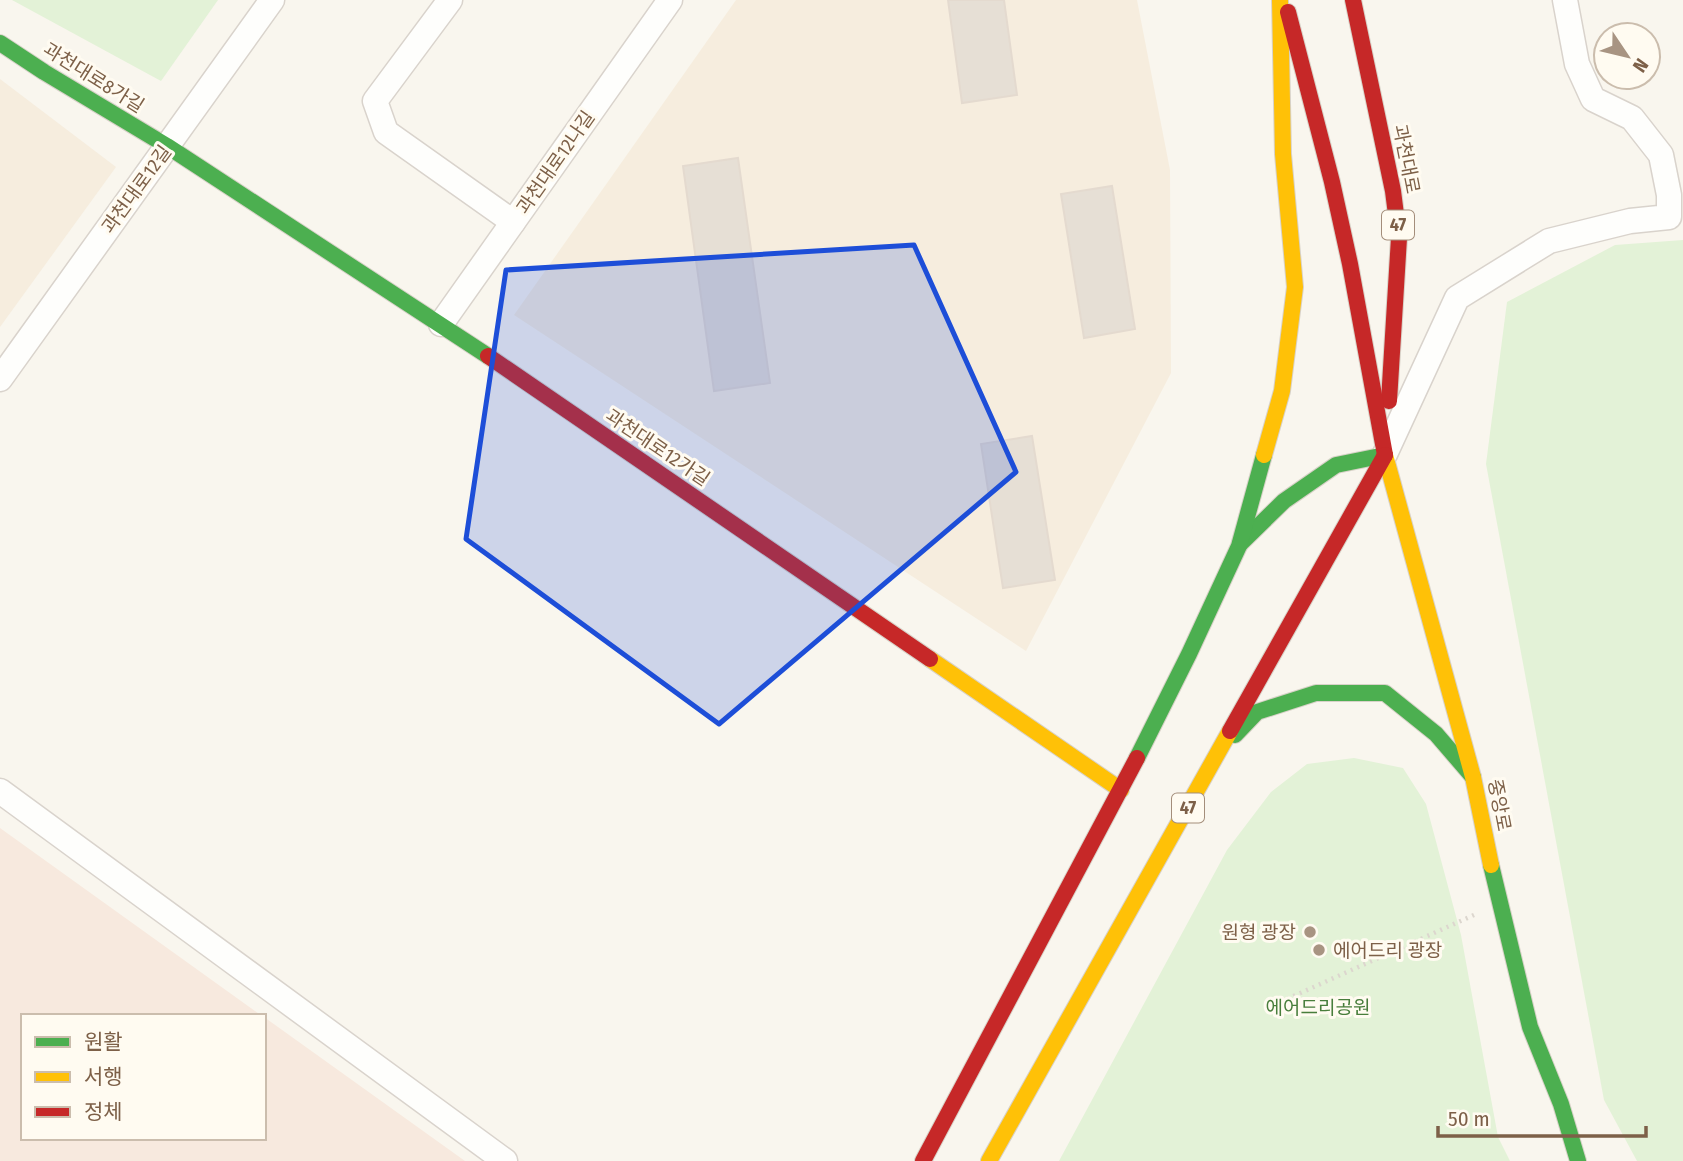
<svg xmlns="http://www.w3.org/2000/svg" width="1683" height="1161" font-family="'Fira Sans Condensed','Noto Sans KR',sans-serif">
  <style>
    .residential { fill: #f6edde }
    .commercial { fill: #f7e9de }
    .green { fill: #e3f2d7 }
    .building { fill: #e6dfd5; stroke: #e4dacf; stroke-width: 2 }
    .lines { fill: none; stroke-linecap: round; stroke-linejoin: round }
    .street-casing { stroke: #d9d3cc; stroke-width: 27 }
    .fast-casing { stroke: #d8d2c8; stroke-width: 18 }
    .slow-casing { stroke: #d8d2c8; stroke-width: 18 }
    .jam-casing { stroke: #d8d2c8; stroke-width: 18 }
    .path { stroke: #dcd6ce; stroke-width: 4.5; stroke-dasharray: 2 5; stroke-linecap: butt }
    .street { stroke: #fefefc; stroke-width: 24 }
    .fast { stroke: #4caf50; stroke-width: 16 }
    .slow { stroke: #ffc107; stroke-width: 16 }
    .jam { stroke: #c62828; stroke-width: 16 }
    .marked { fill: #1d4ed8; fill-opacity: 0.2; stroke: #1d4ed8; stroke-width: 5; stroke-linejoin: round }
    .poi-dot { fill: #a89482; stroke: #fffbf1; stroke-width: 2.5 }
    .labels { text-anchor: middle; stroke-width: 6; stroke-linejoin: round; paint-order: stroke }
    .shield { fill: #fffbf1; stroke: #a48e7b; stroke-width: 2 }
    .shield-label { font-size: 18px; font-weight: bold; fill: #7d6048 }
    .street-label { font-size: 19px; fill: #7d6048; stroke: #fffbf1 }
    .poi-label { font-size: 19px; fill: #7d6048; stroke: #fffbf1; text-anchor: end }
    .park-label { font-size: 19px; fill: #487e3c; stroke: #fffbf1 }
  </style>
  <rect width="100%" height="100%" fill="#f9f6ee"/>
  <g class="residential">
    <polygon points="736,0 1137,0 1170,170 1171,373 1026,651 514,315"/>
    <polygon points="0,79 116,167 0,327"/>
  </g>
  <polygon class="commercial" points="0,828 262,1016 23,1016 23,1138 264,1138 264,1017 465,1161 0,1161"/>
  <g class="green">
    <polygon points="12,0 218,0 161,81"/>
    <polygon points="1683,240 1683,1161 1637,1161 1604,1100 1486,464 1507,302 1615,245"/>
    <polygon points="1354,758 1403,768 1426,804 1461,935 1498,1137 1510,1161 1059,1161 1227,850 1271,792 1307,764"/>
  </g>
  <g class="building">
    <polygon points="948,0 1004,0 1017,95 962,103"/>
    <polygon points="738,158 770,383 714,391 683,166"/>
    <polygon points="1112,186 1135,329 1084,338 1061,194"/>
    <polygon points="1032,436 1055,580 1003,588 981,444"/>
  </g>
  <g class="lines">
    <g class="street-casing">
      <g id="street">
        <polyline points="450,0 375,101 386,132 513,222"/>
        <polyline points="441,324 670,0"/>
        <polyline points="0,379 272,0"/>
        <polyline points="1385,454 1457,298 1549,241 1630,221 1669,217 1669,195 1661,155 1632,118 1593,99 1577,64 1565,0"/>
        <polyline points="0,791 505,1161"/>
      </g>
    </g>
    <g class="fast-casing">
      <g id="fast">
        <polyline points="0,43 44,72 167,146 488,356"/>
        <polyline points="1240,544 1284,501 1336,465 1385,455"/>
        <polyline points="1235,735 1257,712 1316,693 1385,693 1436,734 1473,777"/>
        <polyline points="1137,758 1189,654 1239,546 1264,455"/>
        <polyline points="1491,865 1530,1027 1561,1104 1578,1161"/>
      </g>
    </g>
    <g class="slow-casing">
      <g id="slow">
        <polyline points="1264,455 1282,391 1295,287 1283,154 1280,0"/>
        <polyline points="1385,455 1473,777 1491,865"/>
        <polyline points="930,659 1121,790"/>
        <polyline points="989,1161 1230,731"/>
      </g>
    </g>
    <g class="jam-casing">
      <g id="jam">
        <polyline points="1353,0 1393,191 1399,238 1389,401"/>
        <polyline points="1288,12 1332,182 1350,264 1385,455"/>
        <polyline points="488,356 930,659"/>
        <polyline points="1230,731 1385,455"/>
        <polyline points="923,1161 1137,758"/>
      </g>
    </g>
    <polyline class="path" points="1287,999 1474,915"/>
    <use href="#street" class="street"/>
    <use href="#fast" class="fast"/>
    <use href="#slow" class="slow"/>
    <use href="#jam" class="jam"/>
  </g>
  <path class="marked" d="M914,245L1016,472L719,724L466,539L506,270Z"/>
  <g class="poi-dot">
    <circle cx="1310" cy="932" r="7"/>
    <circle cx="1319" cy="950" r="7"/>
  </g>
  <g class="labels">
    <g class="shield">
      <rect x="1382" y="210.5" width="32" height="29" rx="5"/>
      <rect x="1172" y="793.5" width="32" height="29" rx="5"/>
    </g>
    <g class="shield-label">
      <text x="1398" y="231">47</text>
      <text x="1188" y="814">47</text>
    </g>
    <g class="street-label">
      <text transform="translate(94 77) rotate(32)" y="7">과천대로8가길</text>
      <text transform="translate(1407 159) rotate(79)" y="7">과천대로</text>
      <text transform="translate(555 162) rotate(-55)" y="7">과천대로12나길</text>
      <text transform="translate(136 189) rotate(-54)" y="7">과천대로12길</text>
      <text transform="translate(658 447) rotate(34)" y="7">과천대로12가길</text>
      <text transform="translate(1500 805) rotate(79)" y="7">중앙로</text>
    </g>
    <g class="poi-label">
      <text x="1296" y="939">원형 광장</text>
      <text x="1333" y="957" text-anchor="start">에어드리 광장</text>
    </g>
    <g class="park-label">
      <text x="1318" y="1014">에어드리공원</text>
    </g>
  </g>
  <rect x="21" y="1014" width="245" height="126" fill="#fffbf1" stroke="#cbbdad" stroke-width="2"/>
  <rect x="35" y="1037" width="35" height="10" fill="#4caf50" stroke="#cbbdad" stroke-width="2"/>
  <text x="84" y="1049" font-size="21" fill="#7d6048">원활</text>
  <rect x="35" y="1072" width="35" height="10" fill="#ffc107" stroke="#cbbdad" stroke-width="2"/>
  <text x="84" y="1084" font-size="21" fill="#7d6048">서행</text>
  <rect x="35" y="1107" width="35" height="10" fill="#c62828" stroke="#cbbdad" stroke-width="2"/>
  <text x="84" y="1119" font-size="21" fill="#7d6048">정체</text>
  <g transform="translate(1627 56) rotate(125)"><circle r="33" fill="#fffbf1" stroke="#cbbdad" stroke-width="2"/>
  <path d="M0-5L12 26L0 18L-12 26Z" fill="#a89482"/>
  <text y="-10" font-size="19" font-weight="bold" text-anchor="middle" fill="#7d6048">N</text>
  </g>
  <path d="M1438 1126v10h208v-10" fill="none" stroke="#7d6048" stroke-width="3.5"/>
  <text x="1448" y="1126" font-size="21" fill="#7d6048" stroke="#fffbf1" stroke-width="5" paint-order="stroke">50 m</text>
</svg>
